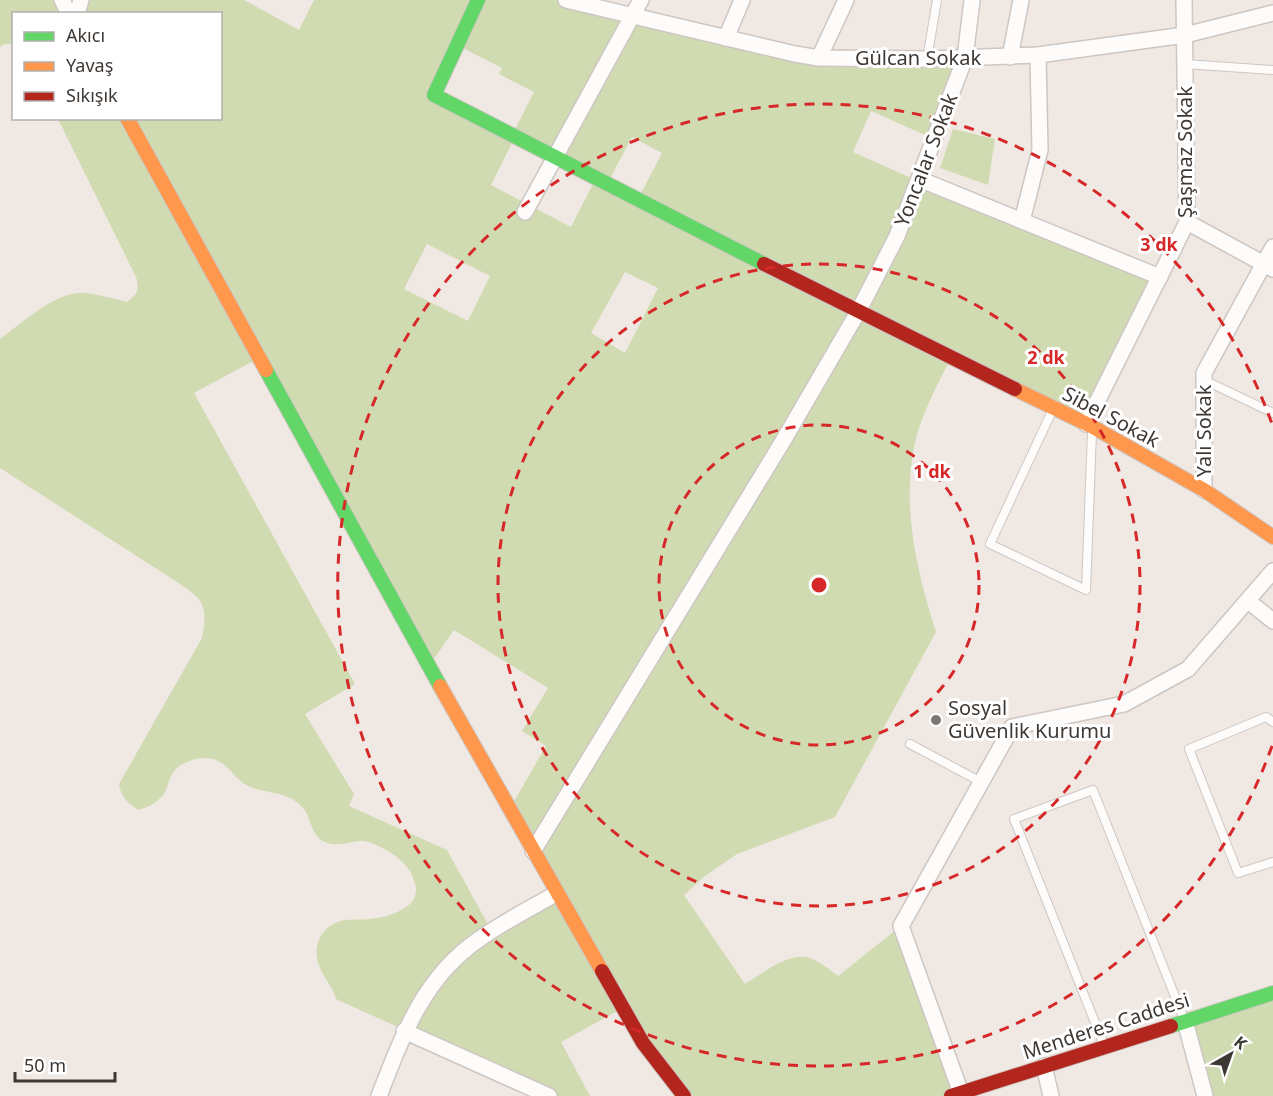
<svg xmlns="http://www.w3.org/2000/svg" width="1273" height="1096" font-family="'Noto Sans',sans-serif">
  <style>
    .green { fill: #d1dbb2; fill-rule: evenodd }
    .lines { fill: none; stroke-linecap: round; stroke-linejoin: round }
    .lane-casing { stroke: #cdc6c2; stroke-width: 10 }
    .street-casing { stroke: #cdc6c2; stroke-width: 18 }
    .fast-casing { stroke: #cdc6c2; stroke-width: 16 }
    .slow-casing { stroke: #cdc6c2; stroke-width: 16 }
    .jam-casing { stroke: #cdc6c2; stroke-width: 16 }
    .lane { stroke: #fdfcfb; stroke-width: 8 }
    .street { stroke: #fdfcfb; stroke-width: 15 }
    .fast { stroke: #63d668; stroke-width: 14 }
    .slow { stroke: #ff974d; stroke-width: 14 }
    .jam { stroke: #b3261e; stroke-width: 14 }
    .ring { fill: none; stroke: #d62828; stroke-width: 3; stroke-dasharray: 10 8 }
    .poi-dot { fill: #7c7671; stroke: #fff; stroke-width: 2 }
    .labels { text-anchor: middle; stroke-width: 6; stroke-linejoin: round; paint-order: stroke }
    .street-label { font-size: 20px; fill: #3e3834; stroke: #fff }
    .poi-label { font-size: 20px; fill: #3e3834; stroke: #fff; text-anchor: start }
    .centre { fill: #d62828; stroke: #fff; stroke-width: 3 }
    .ring-label { font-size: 18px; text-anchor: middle; font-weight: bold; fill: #d62828; stroke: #fff; stroke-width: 6; stroke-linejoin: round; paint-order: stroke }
  </style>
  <rect width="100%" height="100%" fill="#f0e8e3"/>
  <g class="green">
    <path d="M0,0H244L299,30L314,0H566L795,54L965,58L934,139L871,111L853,152L918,181L1160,277L1086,424L951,358C937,386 920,416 914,447C902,510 917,572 936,632L835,817L737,854L705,876L684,895L745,984C762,974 789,951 810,958C820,962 829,969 838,976L901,926L961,1093L951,1096H684L623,1008L561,1042L590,1096H545V1094L336,999C332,984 319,973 317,958C314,939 327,922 346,920C354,919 362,920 369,919C383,918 401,913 411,903C416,898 417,889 415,883C413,879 412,873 409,870C402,858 378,843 364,841C349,840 334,850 320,839C310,831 311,817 303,808C289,792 271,794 253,788C229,780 228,752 196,759C188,761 181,764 176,769C170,775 169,782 166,790C161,801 149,807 138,810C127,802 121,797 119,784L202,638C208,605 204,600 177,582L0,468V339C22,323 54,293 81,293C96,293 113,299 127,302C137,295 140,289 136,277L58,119L220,118V14H14L13,44H5L0,47ZM457,45L502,68L499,74L534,92L512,135L434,94ZM515,137L596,178L571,227L491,185ZM632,137L662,153L638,199L607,184ZM427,244L490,276L468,321L404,289ZM625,272L658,288L625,353L591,333ZM259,358L429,666L454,630L548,688L522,731L546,746L509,810L557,893L491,930L447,850L349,806L354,794L305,714L355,684L194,393Z"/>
    <polygon points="953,129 995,139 988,185 940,168"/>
    <polygon points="1273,993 1273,1096 1205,1096 1185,1021"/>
  </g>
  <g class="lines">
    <g class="lane-casing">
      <g id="lane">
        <polyline points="927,59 937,0"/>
        <polyline points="1185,64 1273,70"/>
        <polyline points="1204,380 1273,413"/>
        <polyline points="1053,409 990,544 1086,590 1092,432"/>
        <polyline points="1273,722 1266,717 1189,749 1238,873 1273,862"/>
        <polyline points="910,744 981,782"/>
        <polyline points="1104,1045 1014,819 1093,790 1184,1019"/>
      </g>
    </g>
    <g class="street-casing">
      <g id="street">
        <polyline points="62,0 69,14"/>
        <polyline points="566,0 795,54 819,58 927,59 1038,55 1185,35 1273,13"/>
        <polyline points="77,14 81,0"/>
        <polyline points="726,38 742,0"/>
        <polyline points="1010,57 1021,0"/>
        <polyline points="819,58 846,0"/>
        <polyline points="919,179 1160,277"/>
        <polyline points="525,212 641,0"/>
        <polyline points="1022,221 1040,150 1038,55"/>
        <polyline points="1187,222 1273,269"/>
        <polyline points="1086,424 1187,222 1184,0"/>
        <polyline points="1204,490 1204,373 1273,247"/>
        <polyline points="1248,601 1273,621"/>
        <polyline points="533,851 783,441 858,312 897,236 965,58 972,0"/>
        <polyline points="1185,1021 1205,1096"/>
        <polyline points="404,1031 549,1096"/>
        <polyline points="1044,1066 1051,1096"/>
        <polyline points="961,1093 901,926 1012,727 1124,704 1188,669 1273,571"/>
        <path d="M379,1096C402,1037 423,978 478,940C503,922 531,908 557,893"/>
      </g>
    </g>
    <g class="fast-casing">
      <g id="fast">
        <polyline points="478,0 434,95 764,264"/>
        <polyline points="266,370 440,686"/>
        <polyline points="1171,1026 1273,993"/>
      </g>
    </g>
    <g class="slow-casing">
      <g id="slow">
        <polyline points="127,118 266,370"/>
        <polyline points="1015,389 1093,427 1204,490 1273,537"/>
        <polyline points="440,686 602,971"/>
      </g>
    </g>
    <g class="jam-casing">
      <g id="jam">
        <polyline points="764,264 1015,389"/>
        <polyline points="602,971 643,1043 684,1096"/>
        <polyline points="951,1096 1171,1026"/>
      </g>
    </g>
    <use href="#lane" class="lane"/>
    <use href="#street" class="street"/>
    <use href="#fast" class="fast"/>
    <use href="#slow" class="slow"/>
    <use href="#jam" class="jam"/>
  </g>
  <g class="ring">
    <circle cx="819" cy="585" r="160"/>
    <circle cx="819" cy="585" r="321"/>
    <path d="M1272 746A481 481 0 1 1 1272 424"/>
  </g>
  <circle class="poi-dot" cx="936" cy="720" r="6"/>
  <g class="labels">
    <g class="street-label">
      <text x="918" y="65">Gülcan Sokak</text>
      <text transform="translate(1185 152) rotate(-90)" y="7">Şaşmaz Sokak</text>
      <text transform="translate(926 160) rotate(-69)" y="7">Yoncalar Sokak</text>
      <text transform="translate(1111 417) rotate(28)" y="7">Sibel Sokak</text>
      <text transform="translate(1204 431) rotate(-90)" y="7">Yalı Sokak</text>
      <text transform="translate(1106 1026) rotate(-18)" y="7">Menderes Caddesi</text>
    </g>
    <g class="poi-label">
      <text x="948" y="715">Sosyal<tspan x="948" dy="23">Güvenlik Kurumu</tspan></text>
    </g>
  </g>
  <circle cx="819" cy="585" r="9" class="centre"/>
  <g class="ring-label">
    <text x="1159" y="251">3 dk</text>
    <text x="1046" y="364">2 dk</text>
    <text x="932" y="478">1 dk</text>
  </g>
  <rect x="12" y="12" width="210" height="108" fill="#ffffff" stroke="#b2afae" stroke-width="1.5"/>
  <rect x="24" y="32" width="30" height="9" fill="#63d668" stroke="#b2afae" stroke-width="1.5"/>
  <text x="66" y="42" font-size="18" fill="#3e3834">Akıcı</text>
  <rect x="24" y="62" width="30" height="9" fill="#ff974d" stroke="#b2afae" stroke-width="1.5"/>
  <text x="66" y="72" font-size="18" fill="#3e3834">Yavaş</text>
  <rect x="24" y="92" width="30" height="9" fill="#b3261e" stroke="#b2afae" stroke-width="1.5"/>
  <text x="66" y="102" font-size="18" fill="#3e3834">Sıkışık</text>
  <g transform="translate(1231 1054) rotate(40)" stroke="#ffffff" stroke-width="4.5" paint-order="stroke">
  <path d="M0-4.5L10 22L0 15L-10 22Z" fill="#3e3834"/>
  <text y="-9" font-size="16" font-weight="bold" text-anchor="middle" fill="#3e3834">K</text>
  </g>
  <path d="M15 1072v9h100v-9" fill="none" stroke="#3e3834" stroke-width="3"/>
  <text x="24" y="1072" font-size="18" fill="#3e3834" stroke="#ffffff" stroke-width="4.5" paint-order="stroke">50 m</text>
</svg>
